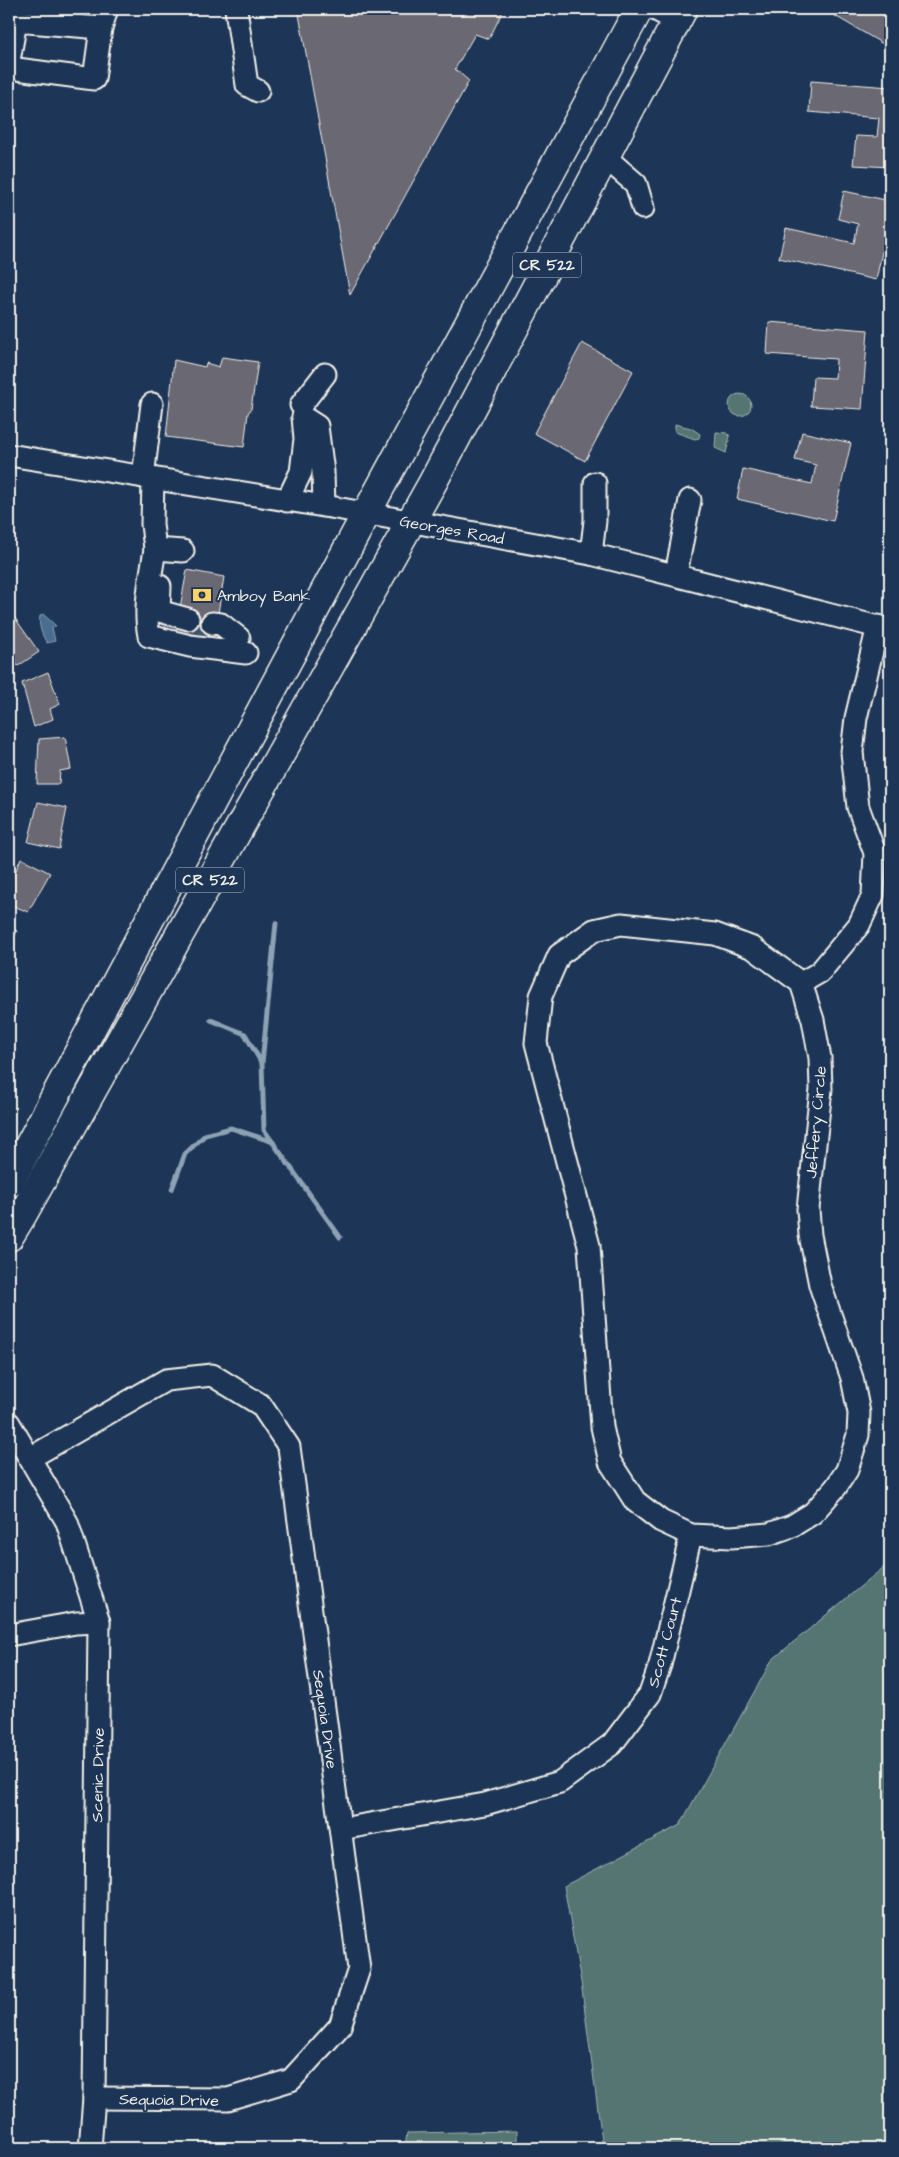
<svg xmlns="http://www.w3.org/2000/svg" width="899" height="2157" font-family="'Architects Daughter',sans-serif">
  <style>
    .green { fill: #557473; stroke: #a4b2ae }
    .water { fill: #486d90; stroke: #8da2b3 }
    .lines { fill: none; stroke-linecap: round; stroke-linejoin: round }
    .stream { stroke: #8da2b3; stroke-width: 5 }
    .building { fill: #696773; stroke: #f4f1e8 }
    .minor-tunnel { stroke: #3d516d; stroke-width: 21; stroke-dasharray: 21 11; stroke-linecap: butt }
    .minor-casing { stroke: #f4f1e8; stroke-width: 25 }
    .major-casing { stroke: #f4f1e8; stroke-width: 31 }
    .minor { stroke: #1d3557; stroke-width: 21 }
    .major { stroke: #1d3557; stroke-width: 28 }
    .labels { text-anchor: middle; stroke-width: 4; stroke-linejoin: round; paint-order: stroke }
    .shield { fill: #1d3557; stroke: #b4b9bc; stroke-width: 1 }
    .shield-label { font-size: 15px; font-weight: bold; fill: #f4f1e8 }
    .street-label { font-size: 16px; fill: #f4f1e8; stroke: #1d3557 }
    .poi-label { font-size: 16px; fill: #f4f1e8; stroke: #1d3557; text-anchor: start }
  </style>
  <rect width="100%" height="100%" fill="#1d3557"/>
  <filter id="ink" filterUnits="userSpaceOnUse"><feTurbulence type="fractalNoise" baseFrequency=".02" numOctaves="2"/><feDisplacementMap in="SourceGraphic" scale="10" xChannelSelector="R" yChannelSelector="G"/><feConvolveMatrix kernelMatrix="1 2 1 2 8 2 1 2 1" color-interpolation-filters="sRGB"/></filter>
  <g filter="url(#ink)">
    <g class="green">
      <circle cx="740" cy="405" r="11"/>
      <polygon points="675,424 691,428 700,434 699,438 695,439 675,432"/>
      <polygon points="716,432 727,433 730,436 726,453 715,448"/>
      <polygon points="890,1562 890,2148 603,2148 581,1982 564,1886 680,1825 772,1660"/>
      <polygon points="517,2131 517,2148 405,2148 407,2133"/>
    </g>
    <path class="water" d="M43,614L56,626L52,627L55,641L47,643C42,636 38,625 40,616Z"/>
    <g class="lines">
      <g class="stream">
        <polyline points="276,923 262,1063 264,1130 340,1237"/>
        <polyline points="211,1020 245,1034 261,1062"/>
        <polyline points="172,1189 185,1154 205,1135 231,1128 273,1142"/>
      </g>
    </g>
    <g class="building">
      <polygon points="298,9 504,9 489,39 475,34 455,69 469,81 350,295"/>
      <polygon points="832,9 884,9 890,12 890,48 830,13"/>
      <polygon points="811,81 890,87 890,167 853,165 856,136 877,137 879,118 809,112"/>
      <polygon points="844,191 890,201 890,215 876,280 779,258 786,228 854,243 858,224 838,219"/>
      <polygon points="769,322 868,330 862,409 811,406 813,377 835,378 836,359 767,354"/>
      <polygon points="582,343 633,371 585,461 534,433"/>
      <polygon points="222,357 258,362 251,409 248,413 244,447 166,437 174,360 205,367 206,363 219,367"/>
      <polygon points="802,432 851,443 833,521 737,499 743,469 812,484 816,465 795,460"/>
      <polygon points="187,570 224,577 217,619 213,619 209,638 185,634 189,615 179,613"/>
      <polygon points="12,614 39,652 18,666 9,655 9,617"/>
      <polygon points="48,672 60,704 50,709 53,719 34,727 22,683"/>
      <polygon points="65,737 71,769 60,771 59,784 37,784 39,739"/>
      <polygon points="38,802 67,808 59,849 28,842"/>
      <polygon points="21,858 50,873 28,912 9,904 9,887"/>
      <polygon points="9,927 17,931 9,949"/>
    </g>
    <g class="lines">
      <polyline class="minor-tunnel" points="186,627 210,632"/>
      <g class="minor-casing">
        <g id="minor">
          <polyline points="236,9 247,85 258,91"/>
          <polyline points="654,9 677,21"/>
          <polyline points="9,61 16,21 101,28"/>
          <polyline points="9,68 94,79 101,28 107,9"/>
          <polyline points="605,157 636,184 643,208"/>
          <polyline points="301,405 325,374"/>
          <polyline points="303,417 317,426 323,472 324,506"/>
          <polyline points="9,455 336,508 591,554 890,630"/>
          <polyline points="143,477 152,404"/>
          <polyline points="153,479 152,524 155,549 183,551"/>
          <polyline points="287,501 301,472 305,439 303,417"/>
          <path d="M155,549C151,577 143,607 149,636L190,646L246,653"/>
          <polyline points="591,554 595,521 595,483"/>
          <polyline points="676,574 690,500"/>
          <polyline points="160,586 159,611 188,619"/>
          <polyline points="212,623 221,624 239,638"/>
          <polygon points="621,924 715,934 753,948 801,983 813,1020 820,1058 821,1089 808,1209 810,1235 820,1285 852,1378 859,1413 858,1435 847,1470 836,1487 813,1513 792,1526 769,1534 731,1537 691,1535 661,1521 635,1501 610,1462 602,1427 589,1246 536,1043 541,996 559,955 594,930"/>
          <polyline points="801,983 820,972 859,925 873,895 875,853 858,807 852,752 856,718 878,626"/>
          <polyline points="9,1423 67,1522 99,1622 94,2098 90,2148"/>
          <polyline points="30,1458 166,1380 212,1375 261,1405 289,1447 359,1969 340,2026 291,2080 228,2099 94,2098"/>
          <polyline points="9,1635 76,1623 99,1622"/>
          <polyline points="341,1829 485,1804 560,1782 612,1744 650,1694 660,1665 691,1535"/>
        </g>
      </g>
      <g class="major-casing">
        <g id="major">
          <polyline points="9,1183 366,514 639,9"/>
          <polyline points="9,1237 23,1214 433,482 683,9"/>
        </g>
      </g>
      <use href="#minor" class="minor"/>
      <use href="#major" class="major"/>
    </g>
  </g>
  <defs>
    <g id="bank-bare" transform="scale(1.5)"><path d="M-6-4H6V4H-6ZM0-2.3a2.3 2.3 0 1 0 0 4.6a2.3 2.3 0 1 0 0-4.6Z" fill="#ffd166" stroke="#1d3557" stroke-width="2.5" paint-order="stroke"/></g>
  </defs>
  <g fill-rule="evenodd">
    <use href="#bank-bare" x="202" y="595"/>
  </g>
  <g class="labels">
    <g class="shield">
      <rect x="513" y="252.5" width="68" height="25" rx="4"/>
      <rect x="176" y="867.5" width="68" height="25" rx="4"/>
    </g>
    <g class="shield-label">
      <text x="547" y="270">CR 522</text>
      <text x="210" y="885">CR 522</text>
    </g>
    <g class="street-label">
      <text transform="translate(452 529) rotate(10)" y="6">Georges Road</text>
      <text transform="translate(815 1122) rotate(-85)" y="6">Jeffery Circle</text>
      <text transform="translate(664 1642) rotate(-75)" y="6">Scott Court</text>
      <text transform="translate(326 1719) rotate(82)" y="6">Sequoia Drive</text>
      <text transform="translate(97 1775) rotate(-89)" y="6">Scenic Drive</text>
      <text transform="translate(169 2099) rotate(1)" y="6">Sequoia Drive</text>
    </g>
    <g class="poi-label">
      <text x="217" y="601">Amboy Bank</text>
    </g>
  </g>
  <rect width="899" height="2157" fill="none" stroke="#1d3557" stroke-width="30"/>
  <rect x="15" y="15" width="869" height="2127" fill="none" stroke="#f4f1e8" stroke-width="2" filter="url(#ink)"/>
</svg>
